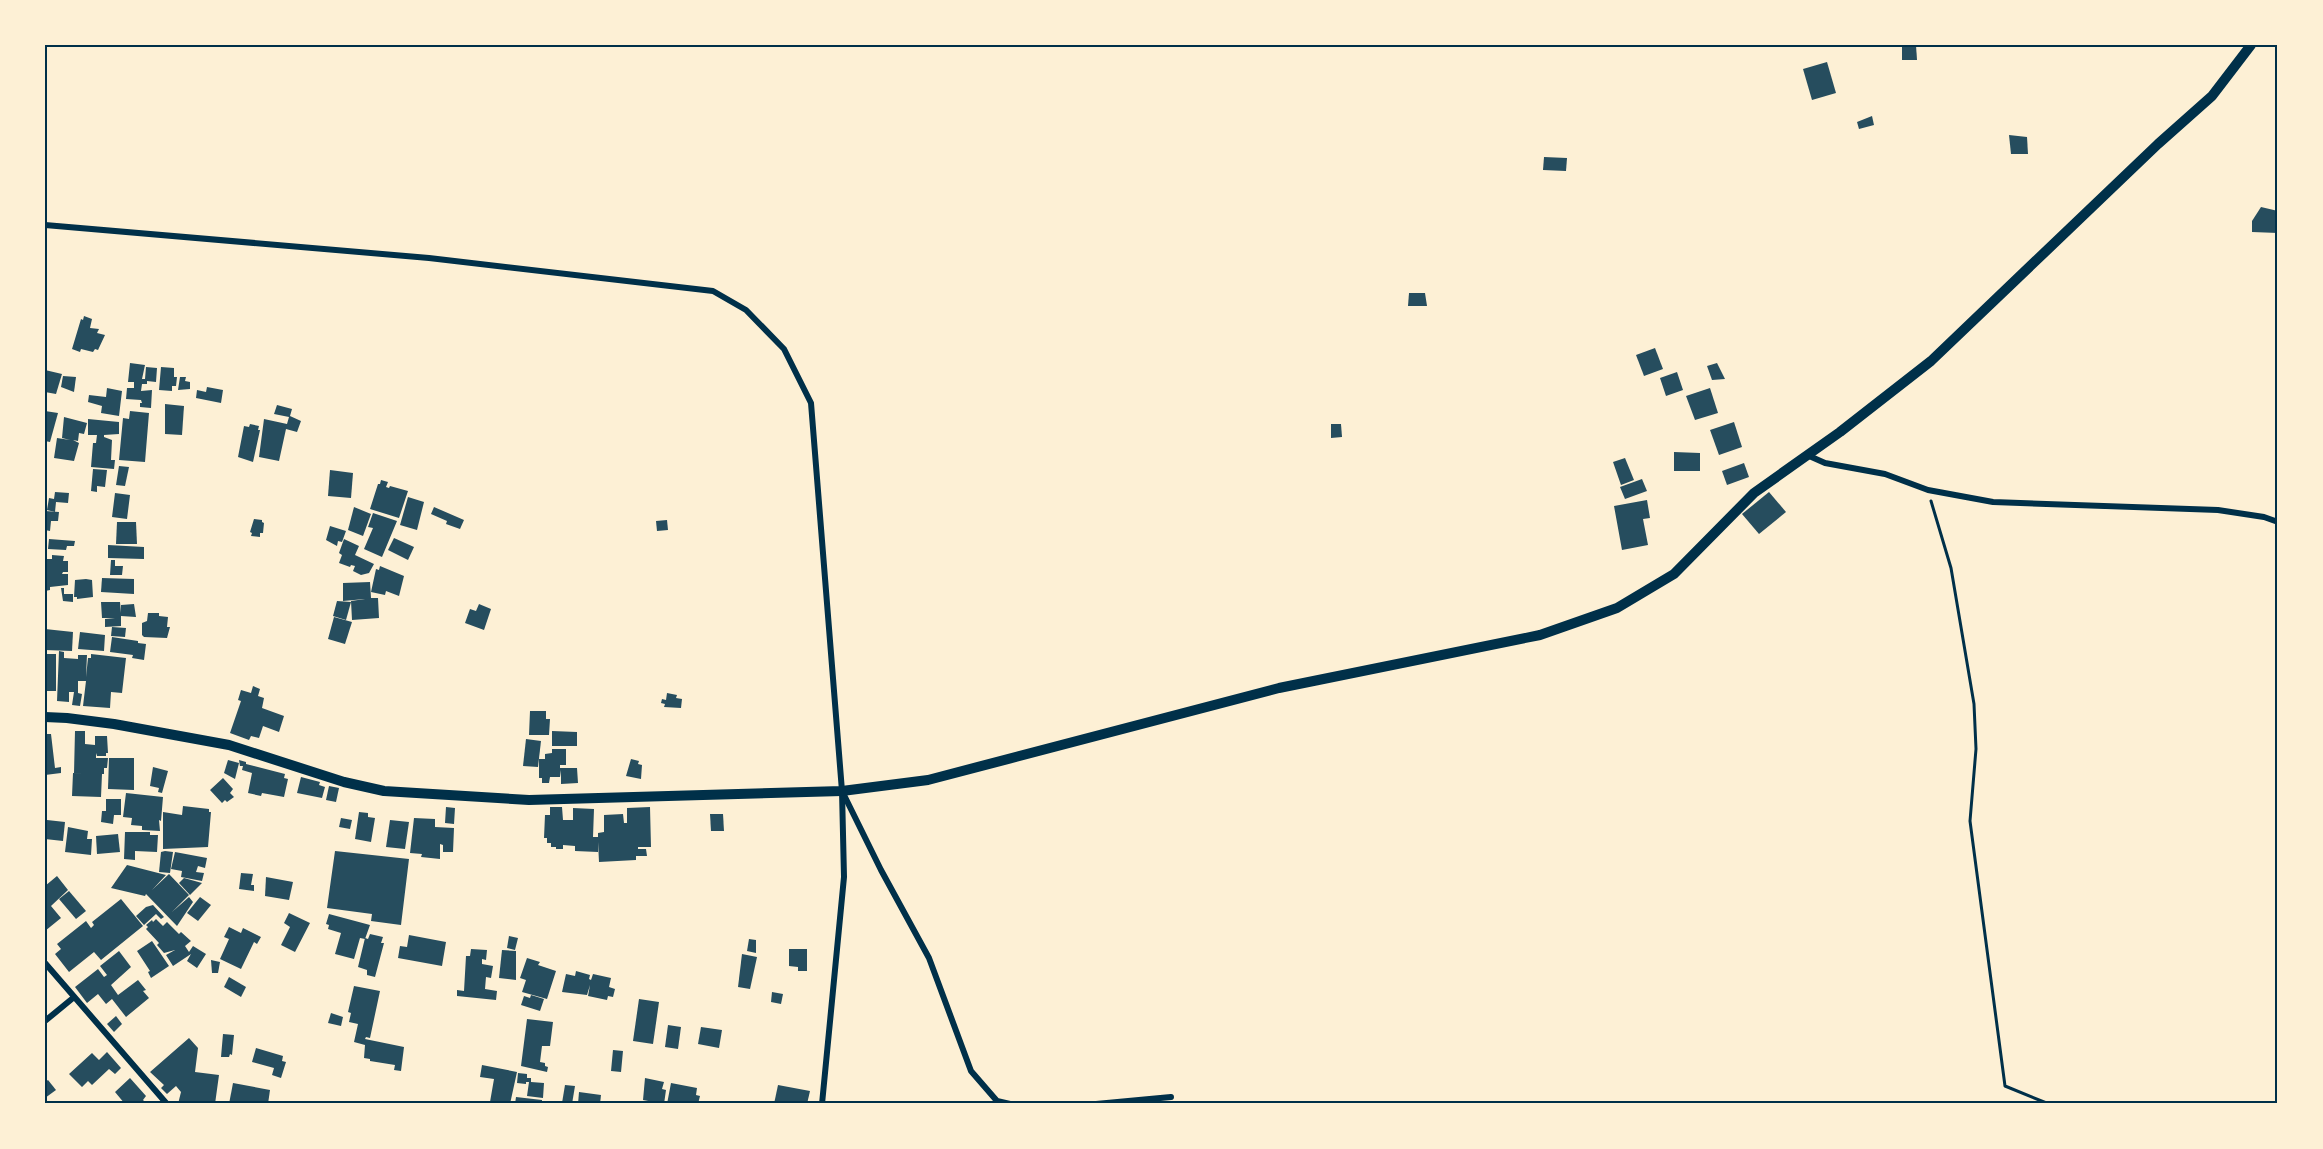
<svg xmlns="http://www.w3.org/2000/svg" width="2323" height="1149" font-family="Poppins,sans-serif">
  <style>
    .building { fill: #264d5e }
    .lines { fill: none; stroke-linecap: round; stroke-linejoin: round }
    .path { stroke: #003049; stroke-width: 3 }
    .minor { stroke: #003049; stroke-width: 6 }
    .tertiary { stroke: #003049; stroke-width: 10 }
    .neatline { fill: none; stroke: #003049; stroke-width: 2 }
  </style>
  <rect width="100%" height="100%" fill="#fdf0d5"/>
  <g class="building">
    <polygon points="1902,45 1916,45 1917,60 1902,60"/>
    <polygon points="1827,62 1836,93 1812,100 1803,69"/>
    <polygon points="1872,116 1874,125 1859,129 1857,122"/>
    <polygon points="2009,135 2027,137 2028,154 2011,154"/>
    <polygon points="1544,157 1567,158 1566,171 1543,170"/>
    <polygon points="2261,207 2278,211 2278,233 2252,232 2252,221"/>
    <polygon points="1409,293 1425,293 1427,306 1408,306"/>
    <polygon points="84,316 92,319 90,328 99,329 97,333 105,335 98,350 95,349 93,352 81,349 80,352 72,349 81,319 83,320"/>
    <polygon points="1655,348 1663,369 1644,376 1636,355"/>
    <polygon points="130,363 145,365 142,379 145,379 146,367 157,368 156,382 147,381 147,384 142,384 141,391 152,390 151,408 140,407 140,403 142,403 141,400 126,399 127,388 134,388 134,382 128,382"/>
    <polygon points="1717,363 1725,379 1712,380 1707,366"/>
    <polygon points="161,367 174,368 174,377 177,377 176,386 172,386 172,391 159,390"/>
    <polygon points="45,370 62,374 56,394 45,392"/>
    <polygon points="1677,372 1683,390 1666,396 1660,378"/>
    <polygon points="63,376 76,377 74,392 61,387"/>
    <polygon points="180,377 186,377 185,381 190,382 190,389 178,390"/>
    <polygon points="207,387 223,390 221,403 196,398 197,390 206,392"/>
    <polygon points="107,388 122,391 119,416 101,413 102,406 88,402 89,395 106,397"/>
    <polygon points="1710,388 1718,413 1695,420 1686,396"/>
    <polygon points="165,404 184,406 182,435 165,434"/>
    <polygon points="277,405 292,409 290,416 301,421 297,432 286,429 279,461 259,457 264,419 287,424 289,417 274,414"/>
    <polygon points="45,411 58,413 50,442 45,441"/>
    <polygon points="130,411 149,413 145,462 119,460 123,418 129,419"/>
    <polygon points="64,417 87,423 84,434 79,433 78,441 73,440 79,443 74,461 54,458 57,438 70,440 62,438"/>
    <polygon points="88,419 119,422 119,434 104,435 104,437 112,440 111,460 115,460 114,469 91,467 93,443 96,443 97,435 88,435"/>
    <polygon points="1734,422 1742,447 1719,455 1710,430"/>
    <polygon points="250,424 259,426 258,430 260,430 253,462 238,457 244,426 249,427"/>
    <polygon points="1331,424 1341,424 1342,437 1331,438"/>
    <polygon points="1674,452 1700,453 1700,471 1674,471"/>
    <polygon points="1625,458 1634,480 1621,485 1613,462"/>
    <polygon points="1744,463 1749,477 1727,485 1722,471"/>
    <polygon points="119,466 129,467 125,486 116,485"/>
    <polygon points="93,469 107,470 105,487 97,486 97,492 91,491"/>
    <polygon points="330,470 353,473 351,498 328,496"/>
    <polygon points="1642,479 1647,491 1625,499 1620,487"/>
    <polygon points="381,480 388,482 386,487 389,488 390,486 408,491 399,518 370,509 378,484 380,484"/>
    <polygon points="55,492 69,493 68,503 56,502 55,512 47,510 49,498 54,499"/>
    <polygon points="1769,492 1786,512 1759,534 1742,514"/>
    <polygon points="115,493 130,495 127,519 112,517"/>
    <polygon points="408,497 424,502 417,530 400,525"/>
    <polygon points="1647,500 1650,518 1643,519 1648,545 1622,550 1614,506"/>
    <polygon points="354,507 371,514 363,536 348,530"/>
    <polygon points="434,507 464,520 460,529 446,524 447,521 431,514"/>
    <polygon points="45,511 59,512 58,521 51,521 50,531 45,530"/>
    <polygon points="373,513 397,521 382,557 364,549 373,528 368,527"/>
    <polygon points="254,519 262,520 262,522 264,523 263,533 260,533 260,537 251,536 252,533 250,532"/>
    <polygon points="667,520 668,530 657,531 656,521"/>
    <polygon points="117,522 136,522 137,544 116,544"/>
    <polygon points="330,526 346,531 342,542 338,541 337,546 326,540"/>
    <polygon points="394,538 414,547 408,560 388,550"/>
    <polygon points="49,539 75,541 74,546 67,546 66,550 48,549"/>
    <polygon points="344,539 359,546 355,555 374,564 369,573 361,575 353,571 355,566 351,565 350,567 339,563 342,555 339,553"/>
    <polygon points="108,545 144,547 144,559 108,558"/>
    <polygon points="52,555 64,556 63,561 68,561 68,572 63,572 62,574 68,574 68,585 50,587 50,590 45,591 46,559 52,559"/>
    <polygon points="111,560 115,560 115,566 123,566 122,575 110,575"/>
    <polygon points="380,566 404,576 399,596 386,591 385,595 371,592 376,569 379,570"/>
    <polygon points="102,578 134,579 134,594 101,592"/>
    <polygon points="86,579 92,580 93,597 77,599 77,597 74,597 75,580"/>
    <polygon points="370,582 371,598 378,598 379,618 352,620 351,601 365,599 343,601 343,583"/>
    <polygon points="61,588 64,588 64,594 73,594 73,602 63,601"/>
    <polygon points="337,601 351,602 346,620 333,616"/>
    <polygon points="101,602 120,602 121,613 121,605 134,604 136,617 121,616 121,626 105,627 105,619 115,618 102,618"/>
    <polygon points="479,604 491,609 484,630 465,623 470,609 476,611"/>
    <polygon points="148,613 159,613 159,616 168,617 167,627 170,627 167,638 144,637 142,635 142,623 147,621"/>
    <polygon points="334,617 352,622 345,644 328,639"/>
    <polygon points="112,627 126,628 125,637 111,636"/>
    <polygon points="45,629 73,632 72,651 45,650"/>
    <polygon points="80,632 105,635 104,651 78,649"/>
    <polygon points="112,637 138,641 138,643 146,644 144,660 132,658 133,655 110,652"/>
    <polygon points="59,651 64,652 64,658 78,659 78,655 87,655 86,677 88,658 91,658 91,654 126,658 122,693 111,692 110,708 83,706 86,681 78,681 78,693 82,694 80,706 72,705 74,692 69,692 69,702 57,701"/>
    <rect x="45" y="654" width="11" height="37"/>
    <polygon points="253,686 260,689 258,696 264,698 262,708 284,716 279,732 263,726 259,738 251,736 249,740 230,733 241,701 238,700 241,690 251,693"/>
    <polygon points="667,693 677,695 676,698 682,699 681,708 664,707 665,704 661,703 662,699 666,700"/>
    <polygon points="530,711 546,711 546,719 550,719 549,735 529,735"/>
    <polygon points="75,731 85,731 85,744 95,745 95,736 107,736 108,753 106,753 106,756 97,756 96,753 96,758 108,758 107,768 104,768 104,774 102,774 101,797 72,796 73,773 96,774 74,773"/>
    <polygon points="552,731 577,732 577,746 552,746"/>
    <polygon points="45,734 51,734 55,768 61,767 61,773 45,775"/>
    <polygon points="526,739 541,741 538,767 523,766"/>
    <polygon points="552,749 566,749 566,765 560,765 560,768 577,768 578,783 561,784 561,770 560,777 550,777 549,783 542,783 542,778 539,778 539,759 545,759 545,754 552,753"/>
    <polygon points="109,758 134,758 134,790 108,789"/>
    <polygon points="631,759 639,761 638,764 642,765 641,779 626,776"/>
    <polygon points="228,760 239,763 235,779 224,773"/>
    <polygon points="239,760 246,762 246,764 285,774 284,778 288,779 284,797 262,793 261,796 248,793 252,773 242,770 243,766 240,766"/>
    <polygon points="153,767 168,771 162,793 158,792 159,788 150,786"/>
    <polygon points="301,777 320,782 319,785 325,787 322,798 297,793"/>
    <polygon points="223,778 233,789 230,793 234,797 227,802 225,800 222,803 210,790"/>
    <polygon points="329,786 339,788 336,802 326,800"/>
    <polygon points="126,793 163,797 161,821 159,820 160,831 142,830 142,826 131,825 132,818 123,817"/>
    <polygon points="106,799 121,799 121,815 114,815 113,824 101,822 102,811 106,811"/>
    <polygon points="183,806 209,809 209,812 211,812 208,847 163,849 163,812 182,815"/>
    <polygon points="446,807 455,808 454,824 445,823"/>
    <polygon points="550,807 562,807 563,820 573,820 573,808 594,809 593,837 598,837 598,833 604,832 604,815 623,814 624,823 627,823 627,808 650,807 651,847 638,847 638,849 646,849 647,856 636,856 636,860 599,862 598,842 598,852 575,851 575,846 563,845 563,849 556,849 556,847 551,847 551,843 547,843 547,838 544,838 545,815 550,815"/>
    <polygon points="359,812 368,813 368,817 375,818 371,842 355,839"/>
    <polygon points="710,814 723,814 724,831 711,831"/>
    <polygon points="341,818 352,820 350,829 339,827"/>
    <polygon points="414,818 435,819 435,827 454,828 453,852 443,852 443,845 440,844 440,859 421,857 422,854 410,853"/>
    <polygon points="47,820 65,822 63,841 45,839"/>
    <polygon points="390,820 409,822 405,849 386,847"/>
    <polygon points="68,827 88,831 87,839 92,839 91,855 65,852"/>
    <polygon points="125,832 150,832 150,835 158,835 157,852 135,851 135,860 124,859"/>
    <polygon points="118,834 120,852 97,854 96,836"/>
    <polygon points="165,851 173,852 170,873 159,872 161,852"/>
    <polygon points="335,851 409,859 401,925 371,921 372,914 327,908"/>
    <polygon points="175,852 207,858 205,868 198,866 196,872 204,873 202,881 181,877 182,871 171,869"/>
    <polygon points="127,865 166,875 152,890 169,874 189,895 172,912 189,897 193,902 177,926 146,894 145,896 111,888"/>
    <polygon points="241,873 253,874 251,885 254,885 254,891 239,889"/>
    <polygon points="57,876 68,890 51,906 61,918 45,931 45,886"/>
    <polygon points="266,877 293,882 289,900 265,896"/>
    <polygon points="184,878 202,883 190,895 179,883"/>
    <polygon points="69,891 86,911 76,919 59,899"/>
    <polygon points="200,897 211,905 198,921 187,913"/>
    <polygon points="121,899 143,926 101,960 94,952 69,972 55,954 61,949 57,944 86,921 91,928 94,925 92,922"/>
    <polygon points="153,905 164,917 161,919 156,914 144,925 136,916 146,907"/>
    <polygon points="289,913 310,923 295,952 281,945 290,927 284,923"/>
    <polygon points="329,914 370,925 365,939 360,938 354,959 335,954 341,933 328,929 329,925 326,924"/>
    <polygon points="156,919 163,926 167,922 179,934 181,932 191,941 185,946 189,952 193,946 206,954 197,968 187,961 191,954 173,966 166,955 175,950 164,953 157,945 159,943 146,929 148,927 146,925 152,920 153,922"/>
    <polygon points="229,927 241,933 243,928 261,937 257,944 254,942 241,969 220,959 229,939 224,937"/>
    <polygon points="370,934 383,937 381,943 384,943 375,977 367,975 367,970 358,967 365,938 368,939"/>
    <polygon points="409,935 446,942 442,966 398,958 400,946 407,947"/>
    <polygon points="509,936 518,938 515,950 507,948"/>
    <polygon points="749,939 756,940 756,953 747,951"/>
    <polygon points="152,941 169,966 151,978 148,972 150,971 137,951"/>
    <polygon points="471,949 487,950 486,960 482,959 482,964 493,966 491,978 486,977 485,989 497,991 496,1000 457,996 457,990 464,991 466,956 470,956"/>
    <polygon points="789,949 807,949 807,971 798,971 798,967 789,966"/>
    <polygon points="502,950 516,951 516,980 499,978"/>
    <polygon points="119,951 131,967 111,985 118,995 138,980 146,990 143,991 149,998 126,1017 112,999 106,1004 98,994 87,1003 75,987 98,969 104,977 107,975 100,966"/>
    <polygon points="742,954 757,957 750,989 738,987"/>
    <polygon points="527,958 540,962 538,965 556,971 547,999 522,992 526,980 520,978"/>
    <polygon points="211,960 220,962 218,973 212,973"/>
    <polygon points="576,971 590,975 589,979 591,980 593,974 611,978 609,987 615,989 613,997 608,996 607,1000 588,996 590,985 587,995 562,992 566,974 575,976"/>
    <polygon points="229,977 246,987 241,997 224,987"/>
    <polygon points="354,986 380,991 370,1038 366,1037 365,1039 404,1047 401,1071 394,1070 395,1065 370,1061 370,1059 364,1058 365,1045 354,1042 358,1024 349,1022 351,1013 348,1012"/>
    <polygon points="772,992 783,994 781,1004 771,1002"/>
    <polygon points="531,995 544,999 540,1011 521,1005 524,996 530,998"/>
    <polygon points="639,999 659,1002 653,1044 633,1041"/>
    <polygon points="331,1013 343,1017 341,1026 328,1023"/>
    <polygon points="116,1016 122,1024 114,1032 107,1024"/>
    <polygon points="527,1019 553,1022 550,1046 542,1046 540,1062 545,1063 545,1066 548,1067 547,1072 521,1066"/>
    <polygon points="668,1025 681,1027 678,1049 665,1047"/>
    <polygon points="701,1027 722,1030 719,1048 698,1044"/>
    <polygon points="223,1034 234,1035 232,1055 230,1054 229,1057 221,1057"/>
    <polygon points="189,1038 198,1048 195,1072 219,1075 215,1104 178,1104 181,1092 176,1086 167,1094 161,1088 164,1085 150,1072"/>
    <polygon points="256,1048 283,1056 282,1061 286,1062 281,1078 272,1075 274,1068 252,1062"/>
    <polygon points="613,1050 623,1051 621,1072 611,1071"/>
    <polygon points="107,1052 121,1068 115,1074 109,1069 92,1085 88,1081 82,1087 69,1074 92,1053 99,1060"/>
    <polygon points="482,1065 517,1072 510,1104 490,1102 494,1079 480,1077"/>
    <polygon points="518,1073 527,1074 527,1078 531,1078 531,1082 544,1083 543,1098 527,1096 529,1082 526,1082 526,1084 517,1083"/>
    <polygon points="130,1078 146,1096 143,1100 147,1104 125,1104 115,1092"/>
    <polygon points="645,1078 664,1082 662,1089 666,1090 664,1104 643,1100"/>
    <polygon points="48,1080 56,1090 45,1098 45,1082"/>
    <polygon points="233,1083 270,1090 268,1104 229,1104"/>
    <polygon points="671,1083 697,1088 696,1095 700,1096 698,1104 667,1104"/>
    <polygon points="565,1085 575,1086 572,1104 562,1103"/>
    <polygon points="778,1085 810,1091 807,1104 774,1104"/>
    <polygon points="579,1092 601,1095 600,1104 578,1104"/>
    <polygon points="516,1097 542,1100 542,1104 515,1104"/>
  </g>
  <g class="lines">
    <polyline class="path" points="1931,501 1951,568 1974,704 1976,749 1970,821 2005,1086 2049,1104"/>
    <g class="minor">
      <polyline points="45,225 429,258 713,291 746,310 784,349 811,403 842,791 844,877 822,1104"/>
      <polyline points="1807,455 1825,463 1885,474 1928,490 1993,502 2218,510 2264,517 2278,522"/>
      <polyline points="844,795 881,870 929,958 971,1071 997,1101 1010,1104"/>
      <polyline points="45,963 167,1104"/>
      <polyline points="45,1021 73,998"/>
      <polyline points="1096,1104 1171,1097"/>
    </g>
    <polyline class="tertiary" points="45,717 67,718 114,724 229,745 344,782 384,791 529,800 842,791 928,780 1279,688 1540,635 1617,608 1674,574 1754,493 1840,432 1931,361 2158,144 2212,96 2251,45"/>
  </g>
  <rect width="2323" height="1149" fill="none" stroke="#fdf0d5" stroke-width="93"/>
  <rect x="46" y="46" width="2230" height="1056" class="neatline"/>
</svg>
